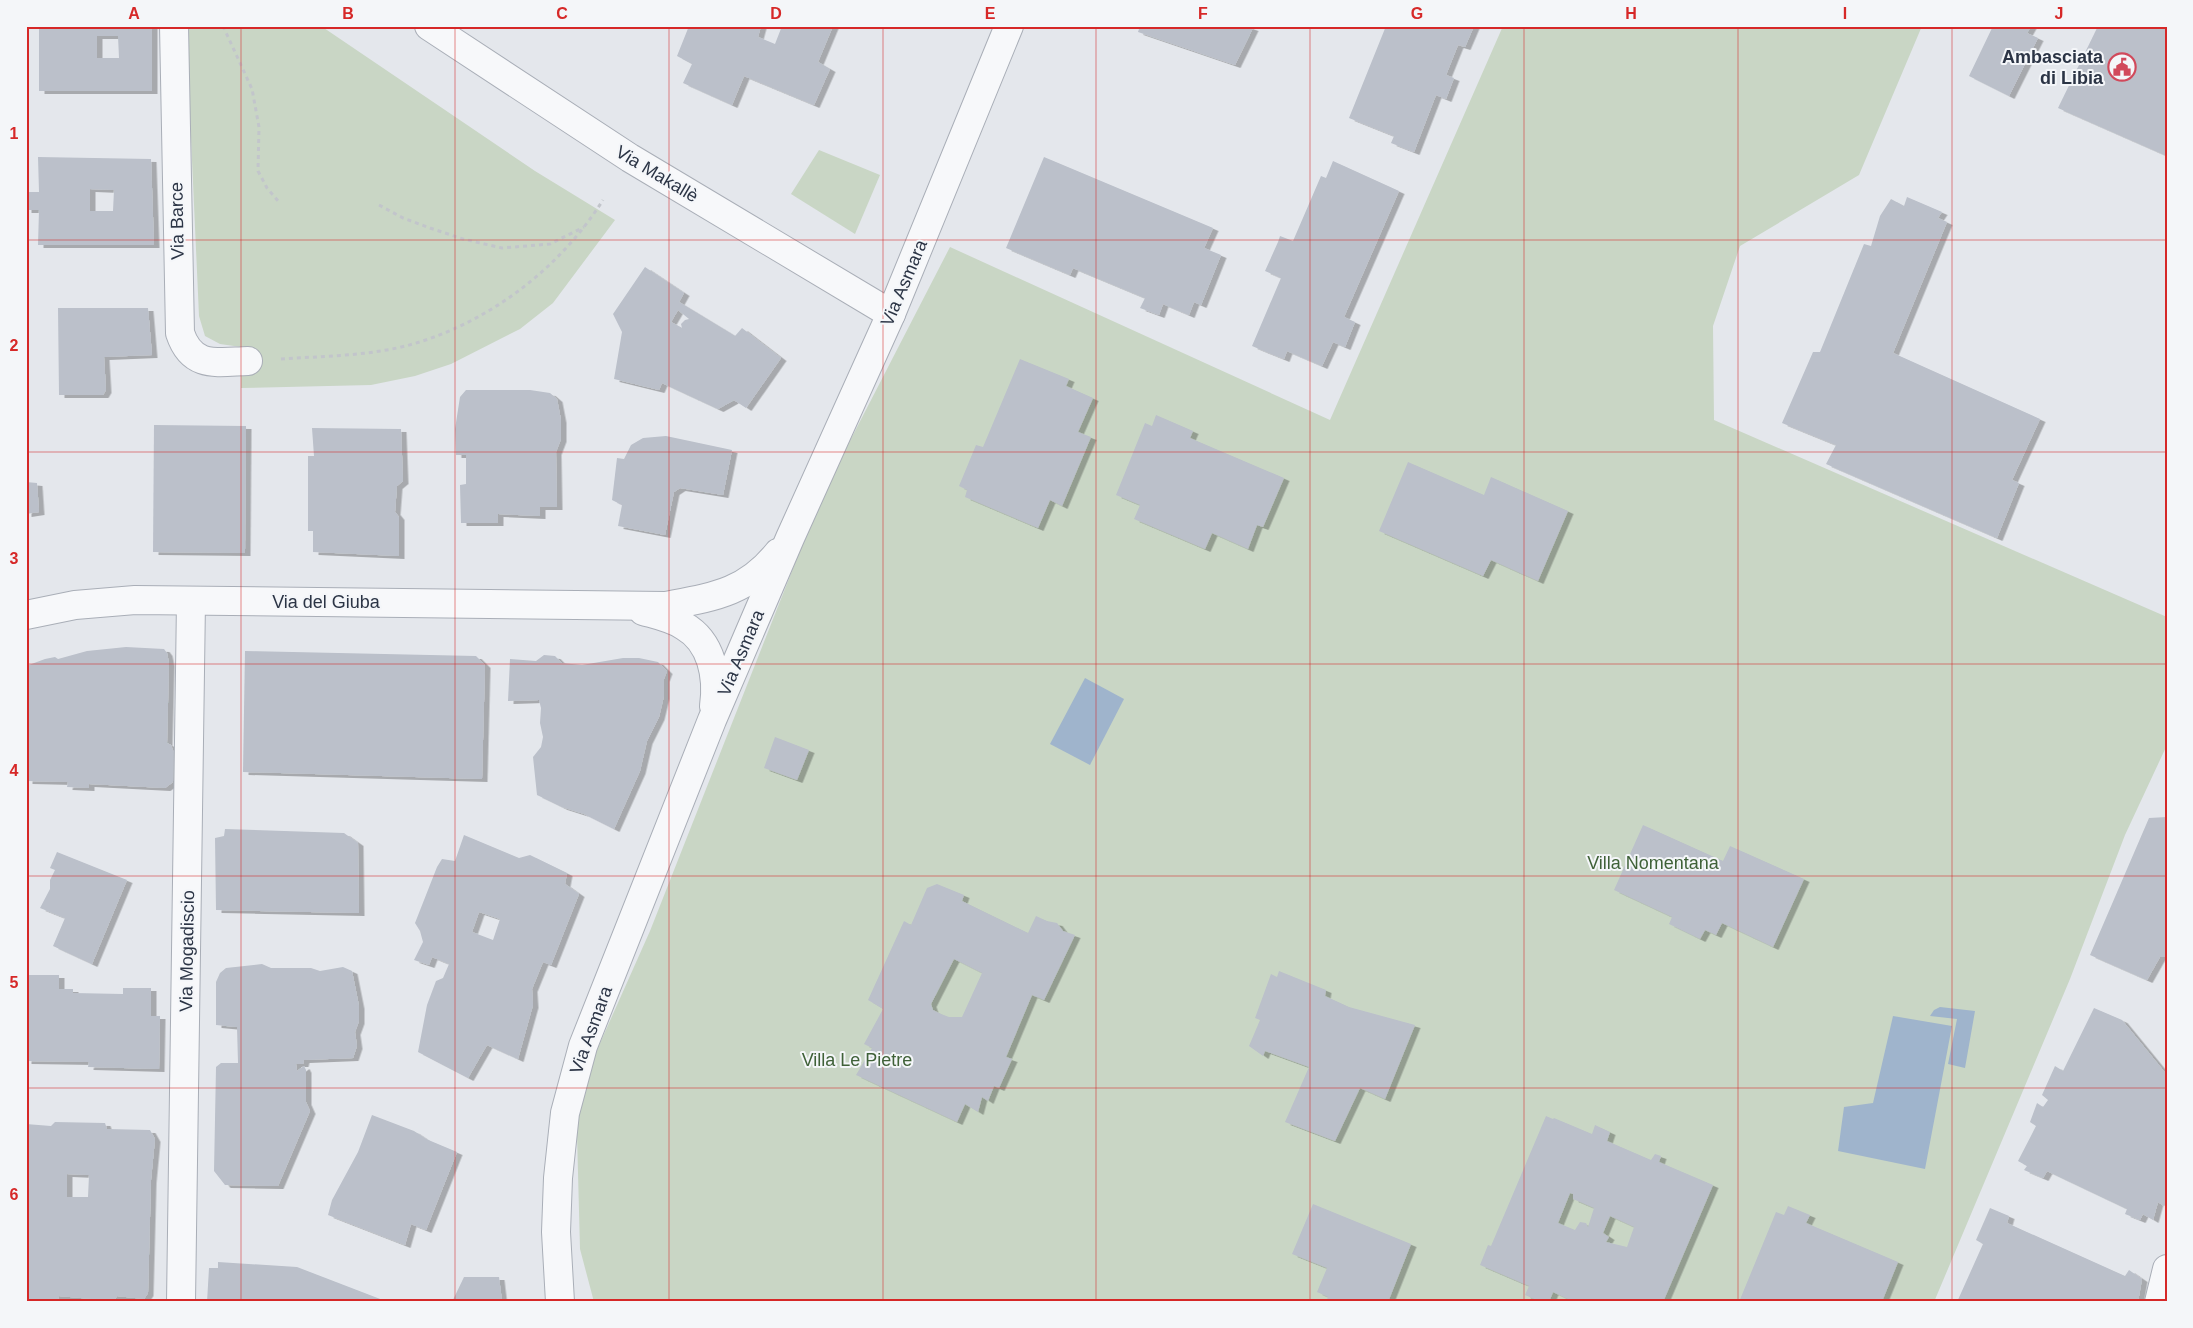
<svg xmlns="http://www.w3.org/2000/svg" width="2193" height="1328" font-family="Arial,sans-serif">
  <style>
    .green { fill: #c9d6c5 }
    .water { fill: #9fb4cc }
    .building { fill: #bbc0ca; fill-rule: evenodd; filter: url(#shadow) }
    .lines { fill: none; stroke-linecap: round; stroke-linejoin: round }
    .street-casing { stroke: #a9aeb7; stroke-width: 30 }
    .path { stroke: #c2c5cb; stroke-width: 3; stroke-dasharray: 4 4; stroke-linecap: butt }
    .street { stroke: #f7f8fa; stroke-width: 28 }
    .grid { fill: none; stroke: #d62828; stroke-width: 1; stroke-opacity: 0.55 }
    .labels { text-anchor: middle; stroke-width: 4; stroke-linejoin: round; paint-order: stroke }
    .poi-label { font-size: 18px; font-weight: bold; fill: #2b3445; stroke: #f4f6f9; text-anchor: end }
    .street-label { font-size: 18px; fill: #2b3445; stroke: #f4f6f9 }
    .park-label { font-size: 18px; fill: #3f6138; stroke: #f4f6f9 }
    .neatline { fill: none; stroke: #d62828; stroke-width: 2 }
    .grid-label { font-size: 16px; text-anchor: middle; font-weight: bold; fill: #d62828 }
  </style>
  <defs>
    <filter id="shadow"><feDropShadow dx="5.5" dy="3" stdDeviation="0" flood-color="#0004"/></filter>
  </defs>
  <rect width="100%" height="100%" fill="#e4e7ec"/>
  <g class="green">
    <polygon points="186,26 321,26 535,171 615,220 553,303 520,329 451,364 415,376 371,385 241,388 241,347 220,344 205,336 199,316"/>
    <polygon points="1503,26 1922,26 1859,175 1740,246 1713,326 1714,420 2167,617 2167,745 2125,835 2070,979 1934,1302 594,1302 580,1249 576,1097 650,931 822,495 950,247 1330,420"/>
    <polygon points="819,150 880,175 855,234 791,194"/>
  </g>
  <g class="water">
    <polygon points="1085,678 1124,699 1090,765 1050,744"/>
    <polygon points="1940,1007 1975,1011 1965,1068 1948,1064 1957,1019 1930,1016 1934,1010"/>
    <polygon points="1893,1016 1952,1026 1925,1169 1838,1151 1844,1107 1873,1103"/>
  </g>
  <g class="building">
    <path d="M39,26H152V91H39ZM97,36H118L119,58H97Z"/>
    <polygon points="689,26 761,26 758,37 775,44 782,26 833,26 818,62 830,69 814,105 744,76 732,105 683,83 692,64 677,56"/>
    <polygon points="1140,26 1247,26 1253,28 1235,65 1138,32"/>
    <polygon points="1386,26 1474,26 1465,47 1458,45 1446,75 1454,78 1446,99 1436,95 1414,152 1391,143 1394,136 1349,118"/>
    <polygon points="1993,26 2031,26 2027,33 2038,38 2009,96 1969,76"/>
    <polygon points="2098,26 2167,26 2167,156 2058,108"/>
    <path d="M38,157L151,159L154,245H38L39,210H26V192H39ZM90,189L114,190L113,211H90Z"/>
    <polygon points="1044,157 1213,228 1204,248 1221,255 1201,305 1194,302 1189,315 1163,304 1159,315 1140,308 1145,298 1073,268 1070,275 1006,248"/>
    <polygon points="1333,161 1399,191 1344,317 1355,322 1345,347 1333,342 1322,366 1287,351 1284,359 1252,346 1281,278 1265,271 1278,242 1280,236 1293,241 1321,176 1326,178"/>
    <polygon points="1907,197 1942,212 1938,218 1947,222 1893,353 2040,419 2012,480 2019,483 1997,538 1826,464 1836,445 1782,423 1813,352 1820,352 1864,244 1871,246 1880,216 1891,199 1904,206"/>
    <path d="M645,267L684,293L679,302L735,336L742,328L781,358L746,408L734,400L718,409L662,383L659,390L614,379L622,332L613,314ZM678,310L689,319L685,320L681,324L682,328L671,322Z"/>
    <polygon points="58,308 148,308 152,355 104,357 106,390 103,395 59,395"/>
    <polygon points="1020,359 1069,379 1066,386 1093,398 1078,432 1091,437 1062,506 1050,500 1038,528 965,497 967,490 959,486 976,445 983,447"/>
    <polygon points="466,390 530,390 550,393 557,399 561,420 561,439 556,452 557,507 540,507 540,516 498,514 498,523 461,523 460,485 466,484 466,455 456,455 455,429 460,397"/>
    <polygon points="1156,415 1193,431 1190,438 1284,478 1263,527 1257,525 1248,549 1212,533 1205,549 1134,519 1140,505 1116,495 1145,423 1152,426"/>
    <polygon points="154,425 246,426 245,553 153,552"/>
    <polygon points="312,428 401,429 403,481 397,486 395,512 399,517 399,556 313,552 313,531 308,531 308,456 314,456"/>
    <polygon points="666,436 732,450 723,495 680,488 674,492 665,535 618,526 622,505 612,500 617,458 624,459 631,445 643,438"/>
    <polygon points="1408,462 1484,495 1491,477 1568,511 1538,581 1491,560 1483,576 1379,531"/>
    <polygon points="26,482 37,483 39,512 26,514"/>
    <polygon points="126,647 164,649 167,653 169,663 167,743 171,745 174,753 173,782 165,788 89,784 89,788 67,787 68,782 27,781 26,666 45,659 55,657 58,659 87,651"/>
    <polygon points="245,651 476,656 485,665 482,779 243,772"/>
    <polygon points="544,655 555,656 562,663 582,665 623,658 639,658 658,662 667,671 664,679 664,696 659,717 647,741 640,771 614,829 584,814 562,807 537,795 533,757 541,747 543,737 540,723 541,708 539,700 508,701 510,659 536,661"/>
    <polygon points="775,737 809,750 797,780 764,768"/>
    <polygon points="2167,817 2167,957 2160,957 2147,980 2090,955 2149,818"/>
    <polygon points="1643,825 1723,861 1730,846 1804,879 1773,947 1722,923 1716,935 1705,930 1700,939 1669,924 1672,917 1614,890"/>
    <polygon points="225,829 344,833 358,843 359,913 216,910 215,838 224,836"/>
    <path d="M464,835L519,858L530,855L567,873L565,884L579,894L551,965L543,962L532,989L533,1005L518,1059L487,1045L468,1078L418,1052L427,1005L436,981L443,978L449,964L432,957L429,965L414,960L423,942L420,931L415,923L437,867L442,859L455,861ZM479,912L500,919L493,940L472,932Z"/>
    <polygon points="57,852 127,880 92,964 53,946 65,918 40,908 50,889 50,880 55,870 50,868"/>
    <path d="M937,884L964,895L962,901L1028,933L1036,916L1047,921L1057,923L1063,931L1075,935L1044,1000L1032,995L1006,1057L1012,1059L999,1088L994,1086L988,1101L982,1097L978,1112L965,1104L957,1122L856,1075L872,1048L864,1044L883,1009L868,1000L904,921L911,925L927,888ZM954,959L982,973L962,1017H949L941,1014L933,1010L931,1004Z"/>
    <polygon points="262,964 271,968 311,968 320,971 343,967 352,971 359,1006 359,1021 355,1032 357,1046 353,1058 304,1060 303,1064 296,1064 297,1071 304,1066 306,1070 306,1102 310,1111 278,1186 225,1185 214,1171 216,1067 221,1063 238,1063 237,1027 216,1025 216,982 220,973 226,968"/>
    <polygon points="1279,971 1326,990 1325,996 1349,1007 1415,1025 1385,1099 1360,1088 1335,1141 1285,1122 1309,1067 1265,1051 1263,1056 1249,1046 1260,1020 1255,1018 1271,974 1277,977"/>
    <polygon points="26,975 59,975 59,989 73,989 73,993 123,994 123,988 151,988 151,1016 160,1016 159,1069 88,1067 89,1062 26,1061"/>
    <polygon points="2094,1008 2122,1020 2167,1075 2167,1201 2164,1206 2158,1202 2153,1220 2143,1214 2140,1220 2125,1214 2127,1209 2047,1171 2043,1178 2024,1170 2027,1166 2018,1161 2036,1126 2030,1122 2037,1103 2043,1107 2048,1100 2042,1095 2055,1066 2063,1071"/>
    <polygon points="372,1115 414,1131 426,1139 457,1152 426,1230 411,1224 405,1245 328,1215 332,1200 358,1152"/>
    <path d="M1546,1116L1553,1119L1554,1118L1592,1134L1595,1125L1610,1132L1607,1141L1651,1160L1655,1154L1661,1156L1659,1162L1713,1185L1663,1302H1574L1553,1292L1549,1302H1541L1525,1295L1529,1286L1480,1265L1488,1245L1491,1246ZM1570,1193L1573,1194V1199L1594,1208L1588,1227L1586,1223L1580,1222L1575,1230L1558,1223ZM1610,1216L1634,1227L1627,1247L1606,1242L1609,1237L1603,1233Z"/>
    <path d="M55,1122L105,1123L107,1129L150,1130L155,1139L151,1180L148,1293L144,1299L117,1296L114,1301L59,1296L58,1302H26V1124L51,1126ZM67,1174L89,1175L88,1197H67Z"/>
    <polygon points="1313,1204 1411,1244 1388,1302 1326,1302 1328,1297 1317,1292 1327,1268 1292,1254"/>
    <polygon points="1788,1206 1810,1215 1806,1223 1898,1262 1883,1299 1891,1302 1739,1302 1776,1212 1784,1215"/>
    <polygon points="1990,1208 2009,1216 2007,1223 2125,1276 2129,1270 2142,1279 2138,1302 1957,1302 1983,1244 1976,1240"/>
    <polygon points="218,1262 297,1267 388,1302 207,1302 209,1268 218,1268"/>
    <polygon points="464,1277 499,1277 502,1302 452,1302"/>
  </g>
  <g class="lines">
    <g class="street-casing">
      <g id="street">
        <path d="M174,26L180,333C192,369 217,362 248,361"/>
        <polyline points="429,26 630,158 891,314"/>
        <path d="M643,611C657,615 672,618 684,626C712,642 718,677 714,706"/>
        <path d="M26,615L75,605L135,600L665,606C713,597 746,593 778,553"/>
        <polyline points="181,1302 191,601"/>
        <polyline points="560,1302 556,1232 558,1178 565,1113 583,1046 712,720 790,538 891,314 1009,26"/>
        <polyline points="2159,1302 2167,1269"/>
      </g>
    </g>
    <g class="path">
      <polyline points="223,26 252,89 259,127 258,171 267,188 279,202"/>
      <polyline points="379,205 403,218 430,228 463,239 502,248 550,244 584,227"/>
      <path d="M281,359C324,356 371,356 413,344C491,321 560,268 603,200"/>
    </g>
    <use href="#street" class="street"/>
  </g>
  <path class="grid" d="M241,26V1302M455,26V1302M669,26V1302M883,26V1302M1096,26V1302M1310,26V1302M1524,26V1302M1738,26V1302M1952,26V1302M26,240H2167M26,452H2167M26,664H2167M26,876H2167M26,1088H2167"/>
  <defs>
    <g id="civic-ring" transform="scale(1.4375)"><circle r="9.5" fill="#f4f6f9" stroke="#d1495b" stroke-width="1.5"/><path d="M-.6-6.5H3V-4.5H.6V-3L4-1V1h2V6H-6V1h2V-1L-.6-3ZM-1.2 2.5V6h2.4V2.5Z" fill="#d1495b"/></g>
  </defs>
  <g fill-rule="evenodd">
    <use href="#civic-ring" x="2122" y="67"/>
  </g>
  <g class="labels">
    <g class="poi-label">
      <text x="2103" y="63">Ambasciata<tspan x="2103" dy="21">di Libia</tspan></text>
    </g>
    <g class="street-label">
      <text transform="translate(657 174) rotate(31)" y="6">Via Makallè</text>
      <text transform="translate(177 221) rotate(-91)" y="6">Via Barce</text>
      <text transform="translate(904 283) rotate(-67)" y="6">Via Asmara</text>
      <text x="326" y="608">Via del Giuba</text>
      <text transform="translate(741 653) rotate(-67)" y="6">Via Asmara</text>
      <text transform="translate(187 951) rotate(-89)" y="6">Via Mogadiscio</text>
      <text transform="translate(591 1030) rotate(-70)" y="6">Via Asmara</text>
    </g>
    <g class="park-label">
      <text x="1653" y="869">Villa Nomentana</text>
      <text x="857" y="1066">Villa Le Pietre</text>
    </g>
  </g>
  <rect width="2193" height="1328" fill="none" stroke="#f4f6f9" stroke-width="55"/>
  <rect x="28" y="28" width="2138" height="1272" class="neatline"/>
  <g class="grid-label">
    <text x="134" y="19">A</text>
    <text x="348" y="19">B</text>
    <text x="562" y="19">C</text>
    <text x="776" y="19">D</text>
    <text x="990" y="19">E</text>
    <text x="1203" y="19">F</text>
    <text x="1417" y="19">G</text>
    <text x="1631" y="19">H</text>
    <text x="1845" y="19">I</text>
    <text x="2059" y="19">J</text>
    <text x="14" y="139">1</text>
    <text x="14" y="351">2</text>
    <text x="14" y="564">3</text>
    <text x="14" y="776">4</text>
    <text x="14" y="988">5</text>
    <text x="14" y="1200">6</text>
  </g>
</svg>
